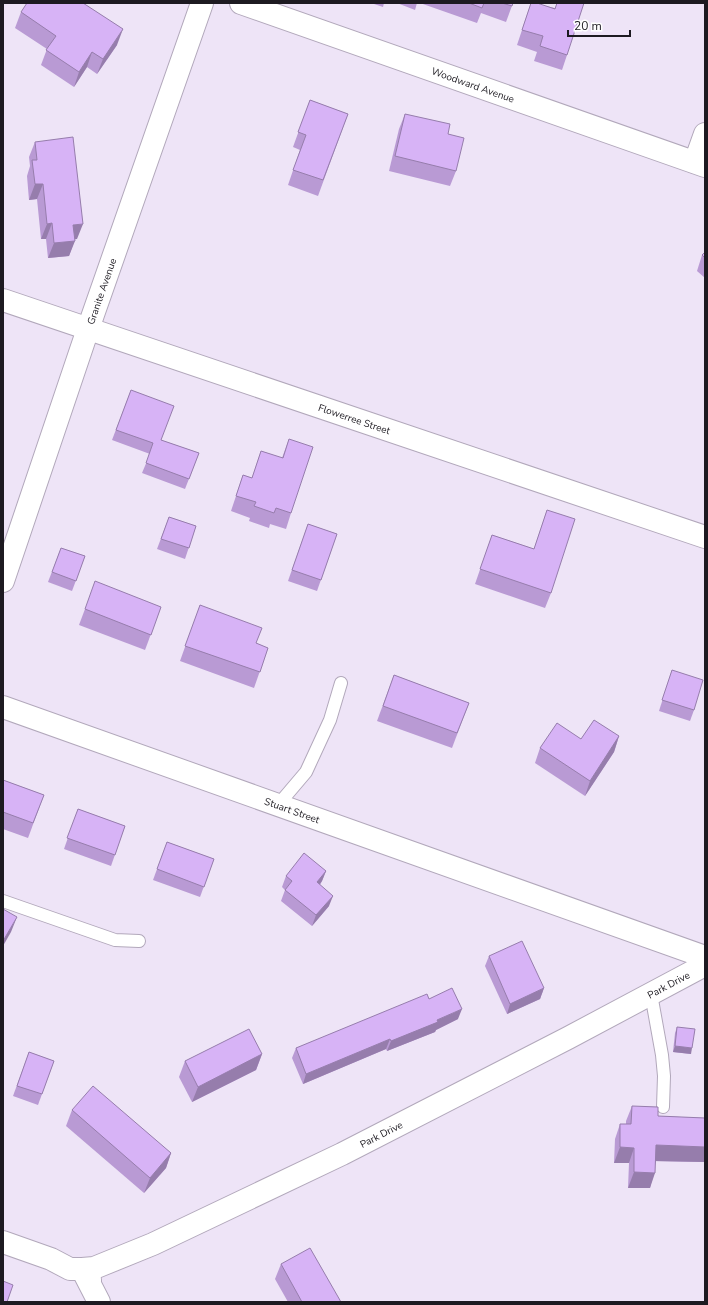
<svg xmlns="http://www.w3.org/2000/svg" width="708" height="1305" font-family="'Nunito Sans',sans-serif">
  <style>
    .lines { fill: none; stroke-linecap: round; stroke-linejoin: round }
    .lane-casing { stroke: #b2a8bb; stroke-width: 14 }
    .street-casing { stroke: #b2a8bb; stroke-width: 24 }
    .lane { stroke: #fff; stroke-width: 12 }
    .street { stroke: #fff; stroke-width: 22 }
    .wall { fill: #b99ad4 }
    .shaded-wall { fill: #967dac }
    .building { fill: #d7b3f6; stroke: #967dac }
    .labels { text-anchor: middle; stroke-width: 4; stroke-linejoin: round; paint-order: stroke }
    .street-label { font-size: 10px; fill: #1d1a21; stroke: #fff }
  </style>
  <rect width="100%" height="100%" fill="#eee4f7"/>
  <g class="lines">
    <g class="lane-casing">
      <g id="lane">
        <polyline points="278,805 306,772 330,720 341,683"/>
        <polyline points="3,901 115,940 139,941"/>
        <polyline points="651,994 662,1055 664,1076 663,1107"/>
      </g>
    </g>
    <g class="street-casing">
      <g id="street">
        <path id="s1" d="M241,3L705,166"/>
        <polyline points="695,162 705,134"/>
        <path id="s2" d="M3,300L705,537"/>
        <path id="s3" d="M3,581L88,329L202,3"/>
        <path id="s4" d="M3,707L705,957"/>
        <polyline points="3,1242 51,1259 70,1269 82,1269 90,1280"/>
        <path id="s5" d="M99,1302L82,1269L94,1268L153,1244L342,1154L568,1038L705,965"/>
      </g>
    </g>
    <use href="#lane" class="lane"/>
    <use href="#street" class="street"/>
  </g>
  <g class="wall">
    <polygon points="371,3 384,3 383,7"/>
    <polygon points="397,3 417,3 415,10"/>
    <polygon points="420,3 513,3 506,22 481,13 477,23"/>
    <polygon points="531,3 555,8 557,3 567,55 562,70 534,61 537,52 517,45"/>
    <polygon points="21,12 117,45 97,74 87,67 74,87 41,65 47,49 15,28"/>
    <polygon points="310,100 348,114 318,196 288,185 300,150 293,147"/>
    <polygon points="405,114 448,134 456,171 450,186 389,171 399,129"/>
    <polygon points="35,142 77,239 75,239 69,256 48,258 46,239 41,239 37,199 29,200 27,176 30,166 29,157"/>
    <polygon points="705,252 705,278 697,271 702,255"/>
    <polygon points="131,390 161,440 199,453 185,489 142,473 150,454 112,440"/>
    <polygon points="289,439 291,513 286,529 270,524 269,528 249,521 250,518 231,511 243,475 252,478 261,451 282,458"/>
    <polygon points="547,510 551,593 545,608 475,584 492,535 534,549"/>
    <polygon points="169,517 196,526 185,559 157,549"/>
    <polygon points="308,524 337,534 317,591 288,581"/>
    <polygon points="61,548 85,556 72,591 48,582"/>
    <polygon points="200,605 256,643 268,648 254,688 180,661"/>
    <polygon points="161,607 145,650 79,625 85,609"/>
    <polygon points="672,670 694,710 690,721 659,711"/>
    <polygon points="394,675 469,703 452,748 377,721"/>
    <polygon points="619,736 614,752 585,796 535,763 540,748 581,739"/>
    <polygon points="3,780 44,795 28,838 3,829"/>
    <polygon points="78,809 125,826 111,866 64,849"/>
    <polygon points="167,842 214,859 200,897 153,880"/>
    <polygon points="326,871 322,881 320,885 329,906 312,926 281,901 285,890 282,887 286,876"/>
    <polygon points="489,956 544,988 540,999 507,1014 485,966"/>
    <polygon points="429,999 458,1019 436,1030 435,1032 387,1051 386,1049 303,1084 292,1058 296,1048"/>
    <polygon points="677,1027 691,1054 673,1052 675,1033"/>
    <polygon points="29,1052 54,1061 38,1105 13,1096"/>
    <polygon points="262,1054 256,1070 192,1102 179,1077 185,1061"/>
    <polygon points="632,1106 658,1116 705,1118 705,1162 656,1161 650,1188 628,1188 629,1163 614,1163 615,1139 620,1124 626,1124 626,1121"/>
    <polygon points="72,1110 171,1153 166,1168 144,1193 66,1126"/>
    <polygon points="281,1264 341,1302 288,1302 275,1279"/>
  </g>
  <g class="shaded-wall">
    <polygon points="123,29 117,45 97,74 103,59"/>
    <polygon points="92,52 87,67 74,87 79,72"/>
    <polygon points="35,184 43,184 37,199 29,200"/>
    <polygon points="52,223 46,239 41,239 47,224"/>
    <polygon points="83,224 77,239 67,240 73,225"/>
    <polygon points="75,241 69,256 48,258 54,243"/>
    <polygon points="619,736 614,752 585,796 590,781"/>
    <polygon points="326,871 322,881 313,893 317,882"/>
    <polygon points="333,896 329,906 312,926 316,915"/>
    <polygon points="17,917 11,932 3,946 3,941"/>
    <polygon points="544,988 540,999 507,1014 510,1004"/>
    <polygon points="462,1009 458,1019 436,1030 435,1032 387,1051 391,1041"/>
    <polygon points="390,1039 386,1049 303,1084 306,1074"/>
    <polygon points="675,1046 692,1048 691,1054 673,1052"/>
    <polygon points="262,1054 256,1070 192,1102 198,1087"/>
    <polygon points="656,1145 705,1147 705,1162 651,1161"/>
    <polygon points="620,1147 634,1148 629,1163 614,1163"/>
    <polygon points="171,1153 166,1168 144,1193 150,1178"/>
    <polygon points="634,1172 655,1173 650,1188 628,1188"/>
  </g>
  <g class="building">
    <polygon points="27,3 83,3 123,29 103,59 92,52 79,72 46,50 56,36 21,12"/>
    <polygon points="469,3 484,3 482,8"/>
    <polygon points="502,3 513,3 512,6"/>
    <polygon points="531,3 537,3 555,9 557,3 584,3 567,55 540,46 543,36 522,30"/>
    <polygon points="310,100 348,114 323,180 293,170 306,135 298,132"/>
    <polygon points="405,114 450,124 448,134 464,138 456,171 395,156"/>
    <polygon points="73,137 83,224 73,225 75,241 54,243 52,223 47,224 43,184 35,184 32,160 37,160 35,142"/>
    <polygon points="705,252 705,258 702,255"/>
    <polygon points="131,390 174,406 161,440 199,453 189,479 146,463 153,443 116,430"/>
    <polygon points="289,439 313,447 291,513 276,508 274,513 254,506 256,502 236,496 243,475 252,478 261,451 283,458"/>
    <polygon points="547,510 575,519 551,593 480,569 492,535 534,549"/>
    <polygon points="169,517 196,526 189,548 161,539"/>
    <polygon points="308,524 337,534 321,580 292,570"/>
    <polygon points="61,548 85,556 76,581 52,572"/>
    <polygon points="95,581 161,607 151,635 85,609"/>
    <polygon points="200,605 262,628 256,643 268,648 260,672 185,646"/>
    <polygon points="672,670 703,680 694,710 662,700"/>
    <polygon points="394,675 469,703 457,733 383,706"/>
    <polygon points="594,720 619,736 590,781 540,748 557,723 581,739"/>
    <polygon points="3,780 44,795 33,823 3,812"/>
    <polygon points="78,809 125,826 115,855 67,838"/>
    <polygon points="167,842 214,859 204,887 157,869"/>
    <polygon points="304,853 326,871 317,882 333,896 316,915 285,890 292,881 286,876"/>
    <polygon points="3,909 17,917 3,941"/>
    <polygon points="522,941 544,988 510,1004 489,956"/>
    <polygon points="452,988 462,1009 437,1020 438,1022 391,1041 390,1039 306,1074 296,1048 427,994 429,999"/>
    <polygon points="677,1027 695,1029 692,1048 675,1046"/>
    <polygon points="249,1029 262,1054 198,1087 185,1061"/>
    <polygon points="29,1052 54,1061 42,1094 17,1086"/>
    <polygon points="93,1086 171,1153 150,1178 72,1110"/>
    <polygon points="632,1106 658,1107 658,1116 705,1118 705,1147 656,1145 655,1173 634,1172 634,1148 620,1147 620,1124 631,1124"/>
    <polygon points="310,1248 341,1302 302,1302 281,1264"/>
    <polygon points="3,1281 13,1285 7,1302 3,1302"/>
  </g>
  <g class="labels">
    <g class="street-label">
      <text dy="4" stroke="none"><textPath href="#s1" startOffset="246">Woodward Avenue</textPath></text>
      <text dy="4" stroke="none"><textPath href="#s3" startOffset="306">Granite Avenue</textPath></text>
      <text dy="4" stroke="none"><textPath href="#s2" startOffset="371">Flowerree Street</textPath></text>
      <text dy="4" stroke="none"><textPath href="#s4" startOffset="307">Stuart Street</textPath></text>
      <text dy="4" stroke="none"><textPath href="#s5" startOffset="690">Park Drive</textPath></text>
      <text dy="4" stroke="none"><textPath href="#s5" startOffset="366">Park Drive</textPath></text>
    </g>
  </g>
  <rect width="708" height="1305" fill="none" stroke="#1d1a21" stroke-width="8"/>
  <path d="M568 30v6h62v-6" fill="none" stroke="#1d1a21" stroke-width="2"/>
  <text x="574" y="30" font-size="12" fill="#1d1a21" stroke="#ffffff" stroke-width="3" paint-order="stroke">20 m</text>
</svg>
